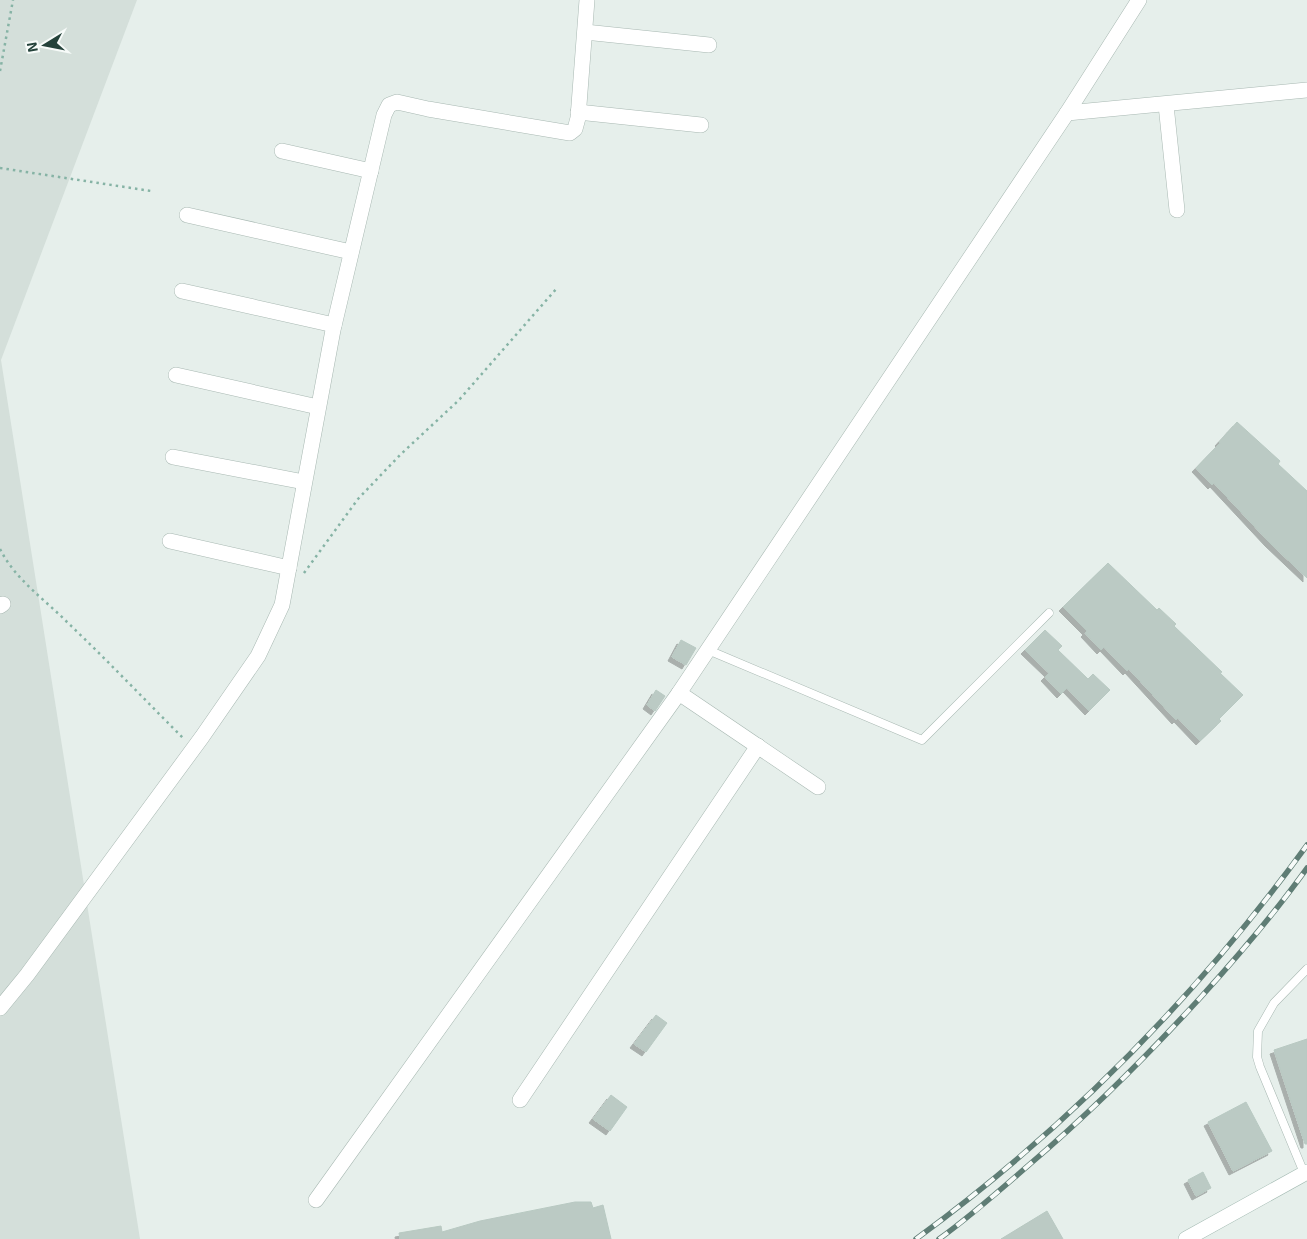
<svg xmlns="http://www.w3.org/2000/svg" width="1307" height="1239" font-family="'Exo 2',sans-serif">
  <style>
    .built { fill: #d4dfda }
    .building { fill: #bbcac4; stroke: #b8c9c2; filter: url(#shadow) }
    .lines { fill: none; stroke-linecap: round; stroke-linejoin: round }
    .service-casing { stroke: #a8b8b2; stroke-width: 9 }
    .minor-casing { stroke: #a8b8b2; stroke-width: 16 }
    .secondary-casing { stroke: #a4bbb3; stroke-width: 16 }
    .path { stroke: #86b3a5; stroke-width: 2.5; stroke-dasharray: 2.5 4; stroke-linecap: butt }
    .service { stroke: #fff; stroke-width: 8 }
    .minor { stroke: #fff; stroke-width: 15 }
    .secondary { stroke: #fff; stroke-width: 15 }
    .rail-casing { stroke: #5f7d75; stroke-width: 5.5 }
    .rail { stroke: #f7fbf9; stroke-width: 4; stroke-dasharray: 11; stroke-linecap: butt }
  </style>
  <defs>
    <filter id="shadow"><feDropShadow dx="-4" dy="4" stdDeviation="0" flood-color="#0004"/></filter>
  </defs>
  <rect width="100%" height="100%" fill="#e6efeb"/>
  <polygon class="built" points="0,0 137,0 1,360 140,1239 0,1239"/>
  <g class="building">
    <polygon points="1237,422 1280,461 1278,464 1307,491 1307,578 1269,542 1214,483 1212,485 1196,468 1220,443 1219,442"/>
    <polygon points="1108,563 1157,610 1159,608 1176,624 1174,626 1222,672 1220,673 1243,695 1219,719 1221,721 1200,741 1178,718 1176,720 1129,669 1127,671 1104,647 1101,650 1085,633 1087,631 1063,607"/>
    <polygon points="1045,630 1062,646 1058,650 1088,679 1093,674 1110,690 1089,711 1067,688 1061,694 1045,677 1049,673 1025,650"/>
    <polygon points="681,640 696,648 686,665 672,657"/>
    <polygon points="656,690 665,696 655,711 647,705"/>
    <polygon points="656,1015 667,1023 646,1052 634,1044"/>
    <polygon points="1307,1039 1307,1144 1305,1144 1274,1050"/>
    <polygon points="611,1095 627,1107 610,1131 593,1119"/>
    <polygon points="1246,1102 1272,1151 1233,1171 1208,1122"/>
    <polygon points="1203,1172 1211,1188 1196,1196 1188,1180"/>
    <polygon points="575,1202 591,1202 593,1208 603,1205 611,1239 400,1239 399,1233 441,1226 442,1232 480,1221"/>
    <polygon points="1047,1211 1063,1239 1001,1239"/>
  </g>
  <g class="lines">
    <g class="service-casing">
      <g id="service">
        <polyline points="708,650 922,740 1049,613"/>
        <polyline points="1304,1173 1260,1067 1257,1057 1258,1031 1274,1003 1307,969"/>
      </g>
    </g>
    <g class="minor-casing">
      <g id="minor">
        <polyline points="585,32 709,45"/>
        <polyline points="1166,105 1177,210"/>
        <polyline points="578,112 701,125"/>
        <polyline points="1067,113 1307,90"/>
        <polyline points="282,151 371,171"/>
        <polyline points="187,215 351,252"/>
        <polyline points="182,291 334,325"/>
        <polyline points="176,375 318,407"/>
        <polyline points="173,457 304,482"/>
        <polyline points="170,541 289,568"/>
        <polyline points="0,606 3,604"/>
        <polyline points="679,693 818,787"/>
        <polyline points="0,1008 27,975 202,737 258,656 282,605 333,330 384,115 389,105 397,102 428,109 570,133 575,129 578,118 587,0"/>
        <polyline points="520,1100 758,746"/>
        <polyline points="316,1200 679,693 1067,113 1139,0"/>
      </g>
    </g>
    <g class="secondary-casing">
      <polyline id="secondary" points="1186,1239 1307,1172"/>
    </g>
    <g class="path">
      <polyline points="0,71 13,0"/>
      <polyline points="0,168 151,191"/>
      <path d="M0,549C15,579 43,598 67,622C107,660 145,700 184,739"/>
      <polyline points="304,573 358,499 400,455 459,400 557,288"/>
    </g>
    <use href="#service" class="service"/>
    <use href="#minor" class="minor"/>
    <use href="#secondary" class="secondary"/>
    <g class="rail-casing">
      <g id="rail">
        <path d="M916,1239C1066,1129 1198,995 1307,845"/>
        <path d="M939,1239C971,1216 1000,1190 1030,1164C1091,1112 1147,1056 1201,997C1238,956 1275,913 1307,868"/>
      </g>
    </g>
    <use href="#rail" class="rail"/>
  </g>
  <g transform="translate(45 45) rotate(260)" stroke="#f7fbf9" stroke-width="4" paint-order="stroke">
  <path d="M0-4L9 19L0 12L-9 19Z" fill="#24423a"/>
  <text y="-8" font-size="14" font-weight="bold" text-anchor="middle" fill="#24423a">N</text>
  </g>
</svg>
